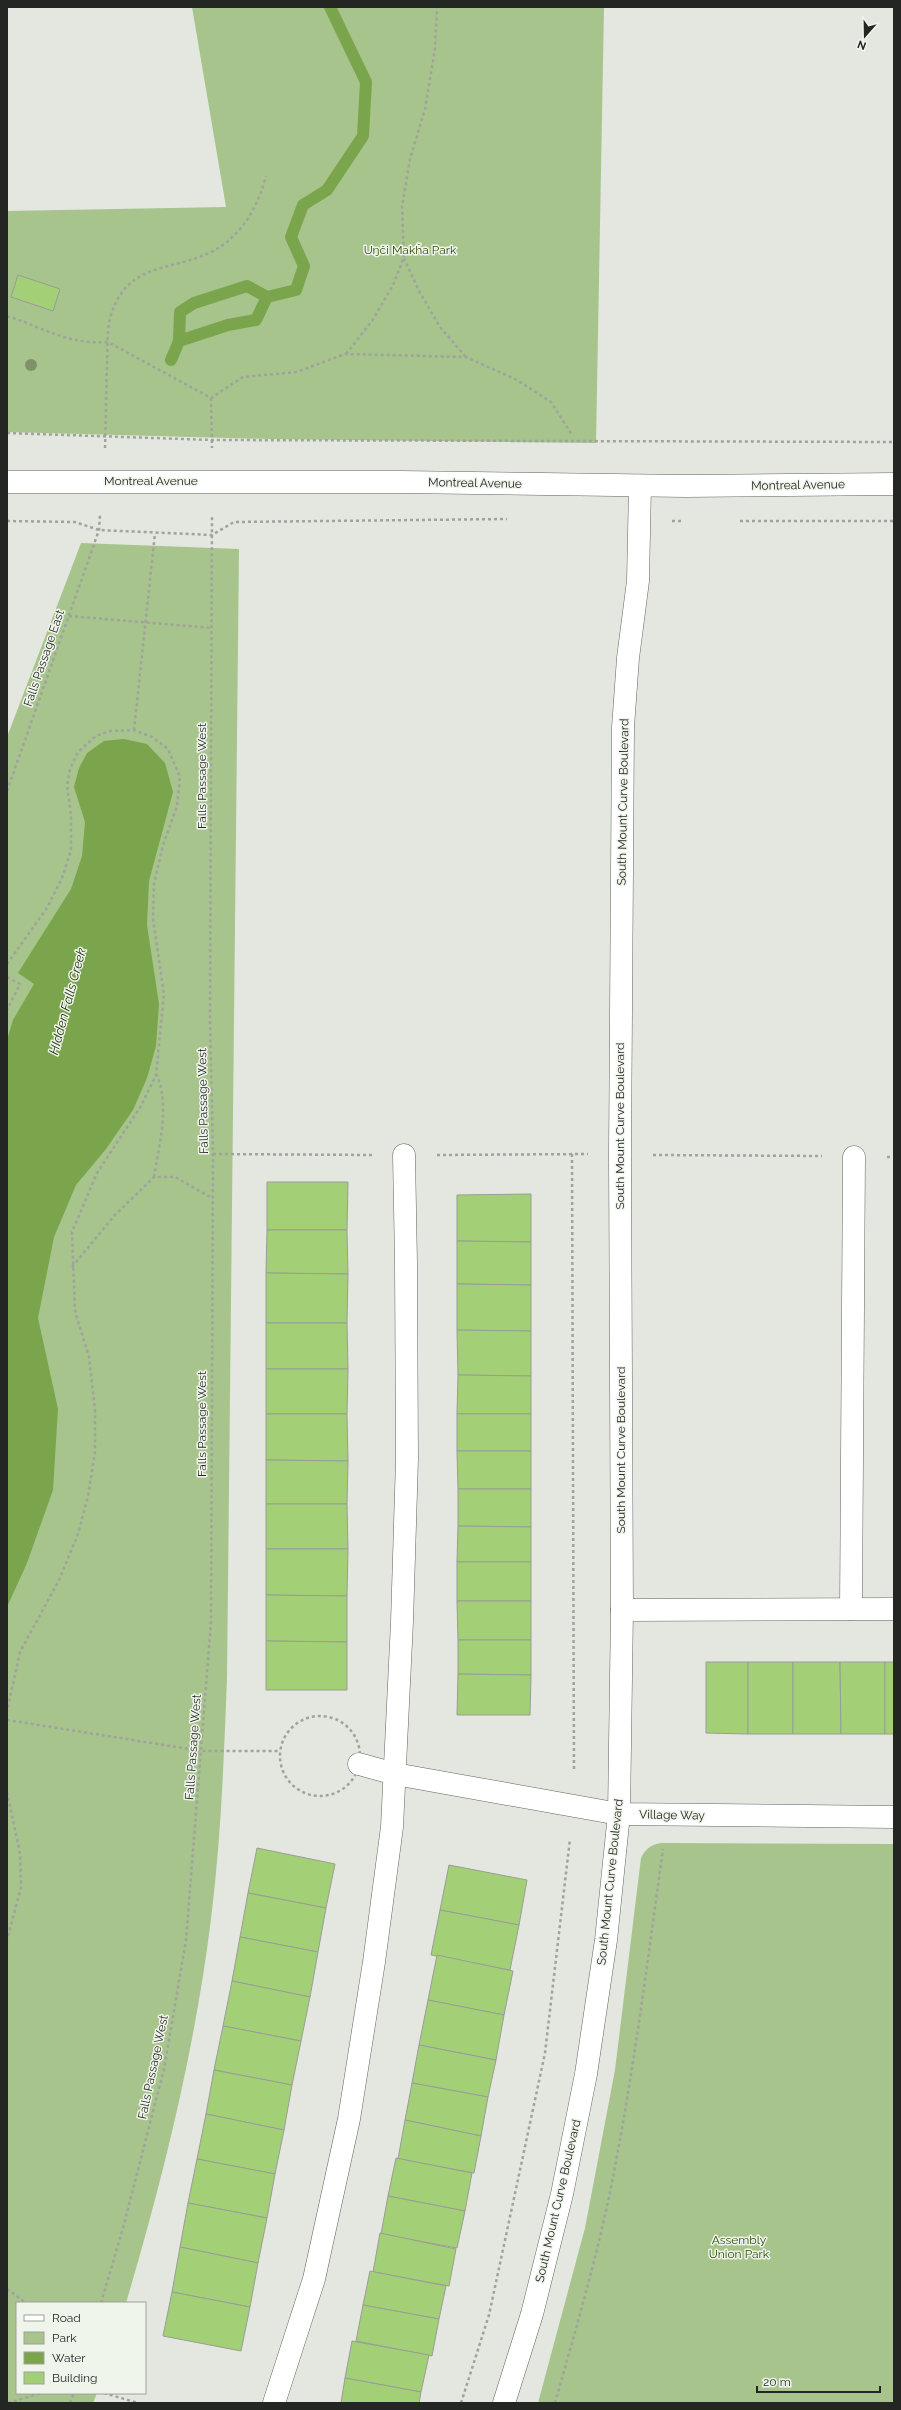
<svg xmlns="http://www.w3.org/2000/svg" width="901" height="2410" font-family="Raleway,sans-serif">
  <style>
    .green { fill: #a6c48b }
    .water { fill: #7aa54c }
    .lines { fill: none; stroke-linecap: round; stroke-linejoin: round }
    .stream { stroke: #7aa54c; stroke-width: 12 }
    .building { fill: #a3d076; stroke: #999d96 }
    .service-casing { stroke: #61655e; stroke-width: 23 }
    .minor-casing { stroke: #61655e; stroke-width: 23 }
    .tertiary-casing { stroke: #61655e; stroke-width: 23 }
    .path { stroke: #a0a39d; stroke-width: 2.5; stroke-dasharray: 3 3; stroke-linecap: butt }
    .service { stroke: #fff; stroke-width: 22 }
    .minor { stroke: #fff; stroke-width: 22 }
    .tertiary { stroke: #fff; stroke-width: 22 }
    .tree { fill: #7f9169 }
    .labels { text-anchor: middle; stroke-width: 3; stroke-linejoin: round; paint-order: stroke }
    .park-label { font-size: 12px; fill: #2e4a08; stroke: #f0f5ec }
    .street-label { font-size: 12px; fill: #242623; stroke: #f0f5ec }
    .water-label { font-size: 13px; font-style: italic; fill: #21330d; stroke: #f0f5ec }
  </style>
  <rect width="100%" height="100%" fill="#e3e7df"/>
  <g class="green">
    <polygon points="192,7 604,7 596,443 270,439 7,432 7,211 226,207"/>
    <path d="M81,543L239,549L227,1677C224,1758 221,1839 211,1919C195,2049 163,2178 126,2303H17V2393H97L93,2403H7V737Z"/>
    <path d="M661,1843L894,1844V2403H538L585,2228L615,2070L641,1858C646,1848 651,1845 661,1843Z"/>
  </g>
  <polygon class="water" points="124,739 147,744 165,763 173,792 149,881 147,925 159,1004 156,1046 147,1078 133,1110 106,1149 76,1185 54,1237 38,1318 58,1409 53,1490 27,1563 7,1607 7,1040 13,1020 34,984 18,973 71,889 82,856 85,822 74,787 79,768 87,753 104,741"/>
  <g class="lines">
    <g class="stream">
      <polyline points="179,341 228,325 256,320 267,297"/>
      <polyline points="171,360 179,341 180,312 194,303 247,286 267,297 296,290 304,266 291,237 303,205 327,190 363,136 366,82 330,7"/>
    </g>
  </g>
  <g class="building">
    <polygon points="18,275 60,289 53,311 11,297"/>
    <polygon points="267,1182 348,1182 347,1230 267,1230"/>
    <polygon points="531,1194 531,1242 457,1241 457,1195"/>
    <polygon points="267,1230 347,1230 348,1274 266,1273"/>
    <polygon points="457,1241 531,1242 531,1285 457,1284"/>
    <polygon points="266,1273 348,1274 347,1323 266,1323"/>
    <polygon points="457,1284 531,1285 531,1331 457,1330"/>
    <polygon points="266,1323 347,1323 348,1369 266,1369"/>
    <polygon points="457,1330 531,1331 531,1376 458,1375"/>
    <polygon points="266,1369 348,1369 347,1414 266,1414"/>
    <polygon points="458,1375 531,1376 531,1414 457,1414"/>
    <polygon points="266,1414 347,1414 348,1461 266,1460"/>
    <rect x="457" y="1414" width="74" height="37"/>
    <polygon points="457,1451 531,1451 531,1489 458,1489"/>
    <polygon points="266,1460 348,1461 347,1504 266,1504"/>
    <polygon points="458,1489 531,1489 531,1527 458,1526"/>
    <polygon points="266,1504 347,1504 348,1549 266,1549"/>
    <polygon points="458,1526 531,1527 531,1562 457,1562"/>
    <polygon points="266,1549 348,1549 347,1596 266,1595"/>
    <rect x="457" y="1562" width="74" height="39"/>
    <polygon points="266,1595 347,1596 347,1642 266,1641"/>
    <polygon points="457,1601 531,1601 531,1640 458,1640"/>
    <polygon points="458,1640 531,1640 531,1675 458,1674"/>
    <polygon points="266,1641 347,1642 347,1690 266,1690"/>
    <polygon points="706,1662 748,1662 748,1734 706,1733"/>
    <rect x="748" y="1662" width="45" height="72"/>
    <polygon points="793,1662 840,1662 841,1734 793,1734"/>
    <polygon points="840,1662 885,1662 885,1734 841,1734"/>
    <rect x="885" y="1662" width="9" height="72"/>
    <polygon points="458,1674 531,1675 530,1715 457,1715"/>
    <polygon points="257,1848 335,1864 326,1908 248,1893"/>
    <polygon points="449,1865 527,1880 519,1925 440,1910"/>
    <polygon points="248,1893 326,1908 318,1952 240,1937"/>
    <polygon points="440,1910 519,1925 510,1970 431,1955"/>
    <polygon points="240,1937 318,1952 310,1997 232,1981"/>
    <polygon points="437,1955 513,1971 504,2015 428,2000"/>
    <polygon points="232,1981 310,1997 301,2041 223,2026"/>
    <polygon points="428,2000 504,2015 496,2060 419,2045"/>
    <polygon points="223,2026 301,2041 292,2085 214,2070"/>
    <polygon points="419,2045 496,2060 488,2097 412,2083"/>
    <polygon points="214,2070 292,2085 284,2130 206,2114"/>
    <polygon points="412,2083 488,2097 481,2136 405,2120"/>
    <polygon points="206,2114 284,2130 275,2174 197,2159"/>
    <polygon points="405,2120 481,2136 474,2173 398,2159"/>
    <polygon points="396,2158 472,2173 465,2211 388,2196"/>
    <polygon points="197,2159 275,2174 267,2218 188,2203"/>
    <polygon points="388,2196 465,2211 457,2248 381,2234"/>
    <polygon points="188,2203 267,2218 258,2263 180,2247"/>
    <polygon points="380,2233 456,2249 449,2286 373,2272"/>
    <polygon points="180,2247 258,2263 250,2307 172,2292"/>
    <polygon points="370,2271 446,2286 439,2319 363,2305"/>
    <polygon points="172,2292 250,2307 241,2351 163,2336"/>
    <polygon points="363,2305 439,2319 432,2356 356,2341"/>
    <polygon points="352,2341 429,2355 421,2392 345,2378"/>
    <polygon points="345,2378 421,2392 419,2403 341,2403"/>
  </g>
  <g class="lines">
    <g class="service-casing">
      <g id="service">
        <polyline points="851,1609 854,1157"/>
        <polyline points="622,1610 894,1609"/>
        <polyline points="274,2403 314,2279 349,2119 374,1962 392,1827 402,1622 407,1459 406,1263 404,1155"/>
      </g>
    </g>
    <g class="minor-casing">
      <g id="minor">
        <polyline points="359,1764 395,1774 619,1814 894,1817"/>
        <polyline points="504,2403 532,2314 562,2194 586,2074 606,1940 619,1814 622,1610 620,1155 623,727 628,658 638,581 640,486"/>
      </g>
    </g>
    <g class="tertiary-casing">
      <polyline id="tertiary" points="7,482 401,482 685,486 894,484"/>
    </g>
    <g class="path">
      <polyline points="404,258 419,291 440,327 465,356"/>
      <path d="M7,316C43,327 67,345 108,342L211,398L243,377L297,372L345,354L466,357L515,379L551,402L572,435"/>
      <polyline points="346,354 372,321 393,285 404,257 402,207 410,159 425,109 435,49 437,7"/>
      <polyline points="211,398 212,448"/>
      <polyline points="7,433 212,440 894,442"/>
      <path d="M105,448C106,420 106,391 107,363C108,346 106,328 112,312C129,262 173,271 211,252C241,237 258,207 266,176"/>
      <polyline points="7,521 75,522 99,530 212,535 234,522 507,519"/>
      <polyline points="672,521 683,521"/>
      <polyline points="740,521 894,521"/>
      <polyline points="69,616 211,628"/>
      <polyline points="134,730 155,533"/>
      <polyline points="7,791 99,530 100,515"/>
      <polyline points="7,964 47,908 62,878 71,850 71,815 67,786 70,769 78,752 96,736 110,731 134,730 152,737 168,749 180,777 177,806 163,845 154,884 153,919 164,994 156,1075 141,1106 97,1173 72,1232 75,1311 89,1357 95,1410 95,1452 88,1496 78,1534 59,1580 20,1652 7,1711"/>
      <polyline points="7,977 20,984 7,1010"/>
      <polyline points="213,1154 372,1155"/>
      <polyline points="572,1154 574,1772"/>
      <polyline points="437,1155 588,1154"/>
      <polyline points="653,1155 822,1156"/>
      <polyline points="887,1157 894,1157"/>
      <path d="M154,1177C159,1144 170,1107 157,1075"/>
      <polyline points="72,1267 114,1216 154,1177 175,1177 212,1198"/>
      <circle cx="320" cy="1756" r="40"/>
      <polyline points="7,1720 202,1751 280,1751"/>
      <polyline points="7,1792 20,1853 21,1887 7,1940"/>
      <polyline points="7,2289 26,2303"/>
      <polyline points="101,2303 123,2228 164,2069 186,1940 211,1622 213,1154 210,1020 212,515"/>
      <polyline points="104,2393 138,2403"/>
      <polyline points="8,2403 41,2393"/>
      <polyline points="70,2403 74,2393"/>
      <polyline points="461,2403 489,2315 545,2053 570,1839"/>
      <path d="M555,2403C576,2328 598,2254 613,2177C634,2069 648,1958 663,1849"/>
    </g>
    <use href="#service" class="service"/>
    <use href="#minor" class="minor"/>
    <use href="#tertiary" class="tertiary"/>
  </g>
  <circle class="tree" cx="31" cy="365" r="6"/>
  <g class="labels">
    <g class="park-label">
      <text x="410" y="254">Uŋči Makȟa Park</text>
      <text x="739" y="2244">Assembly<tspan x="739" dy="14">Union Park</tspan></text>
    </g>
    <g class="street-label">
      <text x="151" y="485">Montreal Avenue</text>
      <text transform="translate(475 483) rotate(1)" y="4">Montreal Avenue</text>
      <text transform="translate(798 485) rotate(-1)" y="4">Montreal Avenue</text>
      <text transform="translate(44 658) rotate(-71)" y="4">Falls Passage East</text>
      <text transform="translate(202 776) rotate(-90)" y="4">Falls Passage West</text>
      <text transform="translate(623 802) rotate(-89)" y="4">South Mount Curve Boulevard</text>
      <text transform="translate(203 1101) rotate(-91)" y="4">Falls Passage West</text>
      <text transform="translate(620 1126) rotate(-90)" y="4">South Mount Curve Boulevard</text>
      <text transform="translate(202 1424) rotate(-90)" y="4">Falls Passage West</text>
      <text transform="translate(621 1450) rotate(-90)" y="4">South Mount Curve Boulevard</text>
      <text transform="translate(193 1747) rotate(-86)" y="4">Falls Passage West</text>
      <text transform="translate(672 1815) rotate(1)" y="4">Village Way</text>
      <text transform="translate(610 1882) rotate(-84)" y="4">South Mount Curve Boulevard</text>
      <text transform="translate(153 2067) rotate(-78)" y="4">Falls Passage West</text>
      <text transform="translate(558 2201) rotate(-77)" y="4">South Mount Curve Boulevard</text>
    </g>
    <g class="water-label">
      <text transform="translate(67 1001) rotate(-75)" y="5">HIdden Falls Creek</text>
    </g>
  </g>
  <rect width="901" height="2410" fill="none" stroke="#242623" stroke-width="16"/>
  <rect x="16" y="2302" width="130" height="92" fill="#f0f5ec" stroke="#9ea29c"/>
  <rect x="24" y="2315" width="20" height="6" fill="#ffffff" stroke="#9ea29c"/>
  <text x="52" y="2322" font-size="12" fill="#242623">Road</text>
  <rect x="24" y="2332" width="20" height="12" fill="#a6c48b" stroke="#9ea29c"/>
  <text x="52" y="2342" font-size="12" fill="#242623">Park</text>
  <rect x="24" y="2352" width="20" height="12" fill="#7aa54c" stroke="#9ea29c"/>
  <text x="52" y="2362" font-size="12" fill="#242623">Water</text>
  <rect x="24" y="2372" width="20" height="12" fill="#a3d076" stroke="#9ea29c"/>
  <text x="52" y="2382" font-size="12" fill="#242623">Building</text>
  <g transform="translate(865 36) rotate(200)" stroke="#f0f5ec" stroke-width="3" paint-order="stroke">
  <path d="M0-3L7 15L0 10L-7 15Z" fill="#242623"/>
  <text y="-6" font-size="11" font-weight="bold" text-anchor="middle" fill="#242623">N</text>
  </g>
  <path d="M757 2386v6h123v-6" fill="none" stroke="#242623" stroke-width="2"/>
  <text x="763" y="2386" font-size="12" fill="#242623" stroke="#f0f5ec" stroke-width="3" paint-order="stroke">20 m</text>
</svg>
